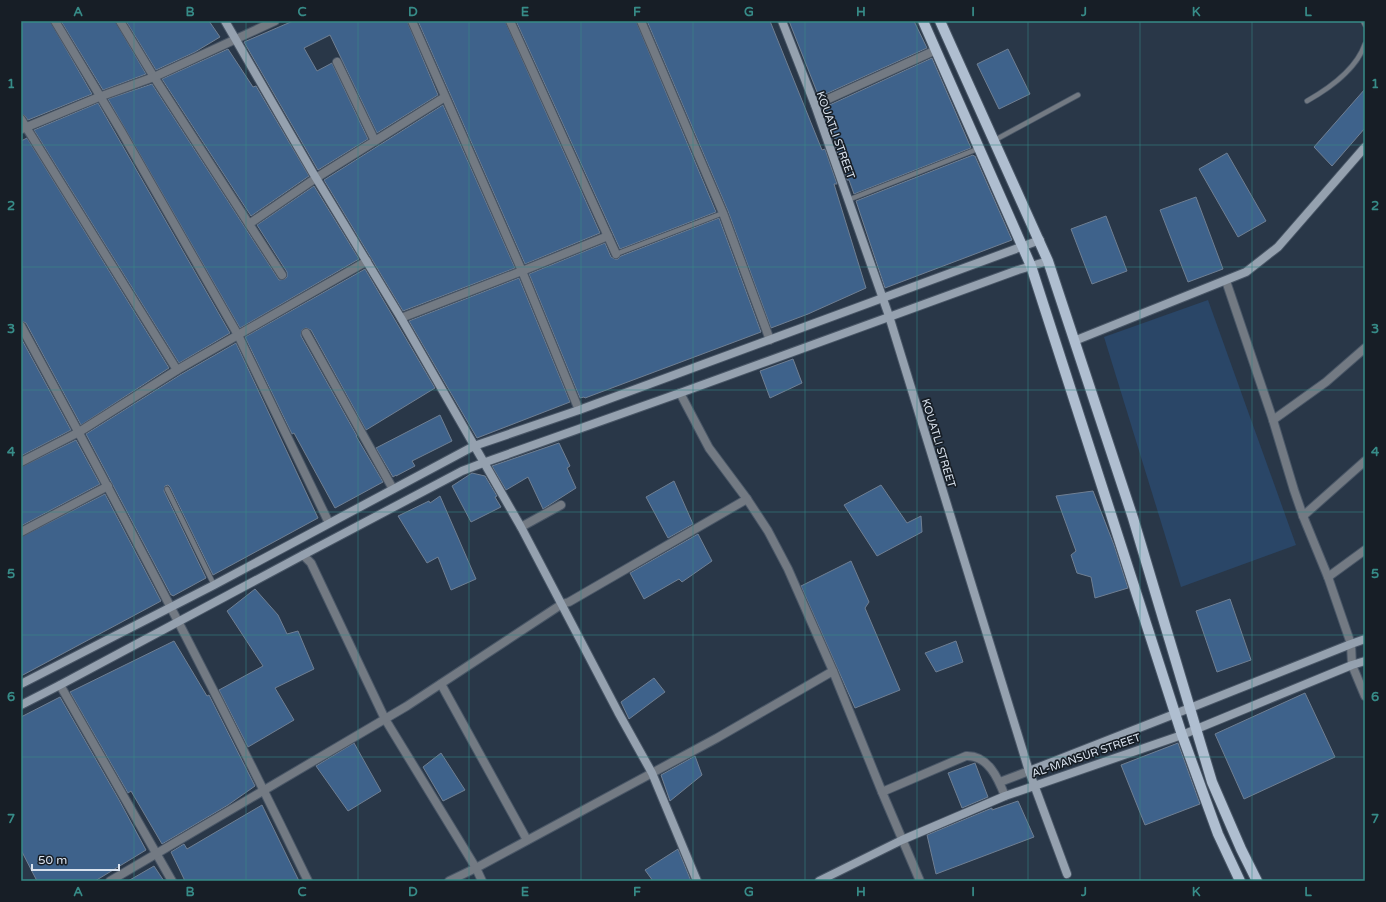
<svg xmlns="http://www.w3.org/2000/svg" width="1386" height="902" font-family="'Varela Round',sans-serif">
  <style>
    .green { fill: #2a4667 }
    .building { fill: #3e628b; stroke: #6f7f93 }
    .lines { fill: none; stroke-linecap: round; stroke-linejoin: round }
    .lane-casing { stroke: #495666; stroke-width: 6 }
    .street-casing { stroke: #495666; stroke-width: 10 }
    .secondary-casing { stroke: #495666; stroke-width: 10 }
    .primary-casing { stroke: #495666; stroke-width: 12 }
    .lane { stroke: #737a83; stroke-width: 4.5 }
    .street { stroke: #737a83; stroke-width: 8 }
    .secondary { stroke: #95a1af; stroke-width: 8 }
    .primary { stroke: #afbed0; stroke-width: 10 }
    .grid { fill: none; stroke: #378c88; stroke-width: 1; stroke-opacity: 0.55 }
    .labels { text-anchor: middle; stroke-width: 3.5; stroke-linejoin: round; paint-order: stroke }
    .street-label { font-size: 11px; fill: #d9e2ee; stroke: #171e26 }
    .neatline { fill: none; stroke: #378c88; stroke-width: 1.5 }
    .grid-label { font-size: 13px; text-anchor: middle; font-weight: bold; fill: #378c88 }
  </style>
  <rect width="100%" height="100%" fill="#293748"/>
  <polygon class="green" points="1208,300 1296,545 1181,587 1104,337"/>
  <g class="building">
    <polygon points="21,21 50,21 92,94 28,120 25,116 21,114"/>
    <polygon points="61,21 115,21 146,74 103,90"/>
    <polygon points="126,21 209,21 220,37 195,52 156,70"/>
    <polygon points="293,21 407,21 438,95 377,133 330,35 304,48 317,71 332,63 368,139 318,170 244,42"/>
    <polygon points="418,21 505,21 600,233 525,264"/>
    <polygon points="516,21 636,21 716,212 620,249"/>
    <polygon points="647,21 770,21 822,150 825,149 837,184 834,184 866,288 808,314 771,328 728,211"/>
    <polygon points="789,21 914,21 927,48 819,97"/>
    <polygon points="228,49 253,87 256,86 309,176 251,216 162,79"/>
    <polygon points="1008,49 1030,94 999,109 977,64"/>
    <polygon points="932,58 971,148 854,194 849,180 847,180 835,145 837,144 823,108"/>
    <polygon points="152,84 279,280 285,279 287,277 287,272 257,225 314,186 359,259 240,328 108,99"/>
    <polygon points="1365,89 1365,128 1332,166 1314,147"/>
    <polygon points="98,103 230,333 179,363 34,130"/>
    <polygon points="443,105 515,268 403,311 324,180"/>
    <polygon points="27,138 169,368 81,425 26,323 21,321 21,141"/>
    <polygon points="1227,153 1266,221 1238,237 1199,169"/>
    <polygon points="973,155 974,156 975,156 1012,240 885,288 856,201"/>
    <polygon points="1196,197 1223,269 1188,282 1160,210"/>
    <polygon points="1106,216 1127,271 1092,284 1071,229"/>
    <polygon points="719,218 761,332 585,398 584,397 580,398 529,274 605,243 611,257 615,259 618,259 621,256"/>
    <polygon points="365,269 435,388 366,430 311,330 306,328 302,330 301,336 357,436 356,436 383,482 335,508 294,433 292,434 245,337"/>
    <polygon points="519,278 570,402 477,438 409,321"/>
    <polygon points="21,338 71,430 21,456"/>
    <polygon points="236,343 318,518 213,575 170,487 168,485 165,486 164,491 206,578 173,596 172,595 171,595 86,434 180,375"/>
    <polygon points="793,359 802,383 770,398 760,371"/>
    <polygon points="440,415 452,441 412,461 415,466 396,476 396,475 393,477 376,448"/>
    <polygon points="76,440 100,484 21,526 21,467"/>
    <polygon points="559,443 570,466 567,468 576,488 543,509 528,477 506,490 492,466"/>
    <polygon points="472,473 485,476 497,496 495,497 501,507 471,522 452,486"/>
    <polygon points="674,481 693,524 668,538 646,497"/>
    <polygon points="881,485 907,523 921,516 922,532 877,556 844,505"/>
    <polygon points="1093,491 1114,545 1128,588 1095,598 1091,577 1077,573 1071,555 1076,551 1056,496"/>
    <polygon points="105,494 161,601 21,676 21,537"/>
    <polygon points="440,496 476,579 451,590 438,557 427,563 398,516 429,501 430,503"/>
    <polygon points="698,534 712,561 682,582 679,579 644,599 630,573"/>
    <polygon points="851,561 869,602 865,608 900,690 855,708 801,586"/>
    <polygon points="255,589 278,615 287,634 298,631 314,669 275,688 294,720 248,747 219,690 263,666 227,611"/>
    <polygon points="1230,599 1251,660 1217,672 1196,611"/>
    <polygon points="174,641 207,696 209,695 255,786 228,805 162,844 131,791 128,793 70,692"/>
    <polygon points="956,641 963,662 936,672 925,653"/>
    <polygon points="654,678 665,692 629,719 621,702"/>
    <polygon points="1305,693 1335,757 1244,799 1215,734"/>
    <polygon points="60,697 118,798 146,850 95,881 37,881 21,850 21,717"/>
    <polygon points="354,743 381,791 348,811 316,766"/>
    <polygon points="1178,743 1200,804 1145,825 1121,765"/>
    <polygon points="441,753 465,790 443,801 423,767"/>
    <polygon points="695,756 702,775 670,801 661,775"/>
    <polygon points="975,763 988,797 962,808 948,773"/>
    <polygon points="1018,801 1034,837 936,874 927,835 992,808 992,810"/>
    <polygon points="262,805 299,881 185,881 171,852 184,844 187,849"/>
    <polygon points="678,849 691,881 653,881 645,870"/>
    <polygon points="154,866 164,881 128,881"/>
  </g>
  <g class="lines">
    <g class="lane-casing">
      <g id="lane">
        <polyline points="1363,21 1365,25"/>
        <path d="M1307,101C1330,88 1356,70 1365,44"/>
        <polyline points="995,140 1078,95"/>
        <polyline points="848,200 980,148"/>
        <polyline points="616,254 723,213"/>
        <polyline points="167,489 214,585"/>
      </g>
    </g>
    <g class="street-casing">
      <g id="street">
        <polyline points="55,21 121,131 238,335 329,523"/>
        <polyline points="120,21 154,77 282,275"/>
        <polyline points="412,21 522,271 579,410"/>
        <polyline points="510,21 616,254"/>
        <polyline points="641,21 723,213 770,340"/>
        <polyline points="337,62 375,141"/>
        <polyline points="815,105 936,50"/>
        <polyline points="21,119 177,370"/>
        <polyline points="22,129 99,97 154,77 275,21"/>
        <polyline points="249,224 316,178 445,97"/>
        <polyline points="1226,281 1273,420 1294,490 1303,516 1328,577 1351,644 1352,665 1365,696"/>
        <polyline points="401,318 522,271 608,236"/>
        <path d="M21,326C121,509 217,693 308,881"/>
        <polyline points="306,333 393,489"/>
        <polyline points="680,393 709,448 747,499 768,531 788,569 833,671 882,792 920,881"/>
        <polyline points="1273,420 1326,382 1365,348"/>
        <polyline points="21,462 79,432 177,370 367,261"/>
        <polyline points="1303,516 1365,461"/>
        <polyline points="521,527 561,505"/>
        <polyline points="21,532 108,486"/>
        <polyline points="303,555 311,563 385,719 476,868 482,881"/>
        <polyline points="1328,577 1365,550"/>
        <polyline points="441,684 527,840"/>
        <polyline points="60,685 172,881"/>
        <polyline points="1000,782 1029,771"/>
        <path d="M882,792L966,756C988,755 998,778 1005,796"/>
        <polyline points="110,881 407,706 562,604 569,602 747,499"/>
        <polyline points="449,881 476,868 717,738 833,671"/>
      </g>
    </g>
    <g class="secondary-casing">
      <g id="secondary">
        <polyline points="225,21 313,173 401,318 521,527 618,712 652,773 697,881"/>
        <polyline points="782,21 815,105 889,316 1029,771 1067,874"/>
        <polyline points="1074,341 1246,272 1278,247 1365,147"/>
        <polyline points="21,684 214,585 474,446 579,410 1040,240"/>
        <polyline points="21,705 60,685 303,555 462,471 483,463 680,393 1018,270 1048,261"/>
        <polyline points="1029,771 1190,708 1351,644 1365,639"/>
        <polyline points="819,881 902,840 1005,796 1182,735 1352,665 1365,661"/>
      </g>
    </g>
    <g class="primary-casing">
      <g id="primary">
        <polyline points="923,21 1031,266 1182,735 1218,834 1240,881"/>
        <polyline points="940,21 1048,261 1133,518 1212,782 1241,849 1257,881"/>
      </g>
    </g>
    <use href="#lane" class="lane"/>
    <use href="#street" class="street"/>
    <use href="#secondary" class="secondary"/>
    <use href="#primary" class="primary"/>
  </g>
  <path class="grid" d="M134,21V881M246,21V881M358,21V881M469,21V881M581,21V881M693,21V881M805,21V881M917,21V881M1028,21V881M1140,21V881M1252,21V881M21,145H1365M21,267H1365M21,390H1365M21,512H1365M21,635H1365M21,757H1365"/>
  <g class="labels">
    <g class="street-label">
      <text transform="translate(836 135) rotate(70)" y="4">KOUATLI STREET</text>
      <text transform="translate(939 443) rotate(73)" y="4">KOUATLI STREET</text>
      <text transform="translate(1086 755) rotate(-19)" y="4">AL-MANSUR STREET</text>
    </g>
  </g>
  <rect width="1386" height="902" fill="none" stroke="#171e26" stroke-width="44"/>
  <path d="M32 864v6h87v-6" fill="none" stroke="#d9e2ee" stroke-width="2"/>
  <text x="38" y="864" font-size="12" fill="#d9e2ee" stroke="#171e26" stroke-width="3" paint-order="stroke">50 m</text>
  <rect x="22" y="22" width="1342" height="858" class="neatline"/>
  <g class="grid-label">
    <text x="78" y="16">A</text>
    <text x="190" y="16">B</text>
    <text x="302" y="16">C</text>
    <text x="413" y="16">D</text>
    <text x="525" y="16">E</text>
    <text x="637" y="16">F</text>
    <text x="749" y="16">G</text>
    <text x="861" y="16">H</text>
    <text x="973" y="16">I</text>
    <text x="1084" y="16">J</text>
    <text x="1196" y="16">K</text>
    <text x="1308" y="16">L</text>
    <text x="11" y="88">1</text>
    <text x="1375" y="88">1</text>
    <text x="11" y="210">2</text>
    <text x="1375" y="210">2</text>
    <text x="11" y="333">3</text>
    <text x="1375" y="333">3</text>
    <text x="11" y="456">4</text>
    <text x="1375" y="456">4</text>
    <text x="11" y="578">5</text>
    <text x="1375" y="578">5</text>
    <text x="11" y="701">6</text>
    <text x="1375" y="701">6</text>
    <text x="11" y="823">7</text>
    <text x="1375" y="823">7</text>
    <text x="78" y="896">A</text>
    <text x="190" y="896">B</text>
    <text x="302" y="896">C</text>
    <text x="413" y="896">D</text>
    <text x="525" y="896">E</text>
    <text x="637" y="896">F</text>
    <text x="749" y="896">G</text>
    <text x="861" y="896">H</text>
    <text x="973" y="896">I</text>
    <text x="1084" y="896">J</text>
    <text x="1196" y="896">K</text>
    <text x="1308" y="896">L</text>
  </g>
</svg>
